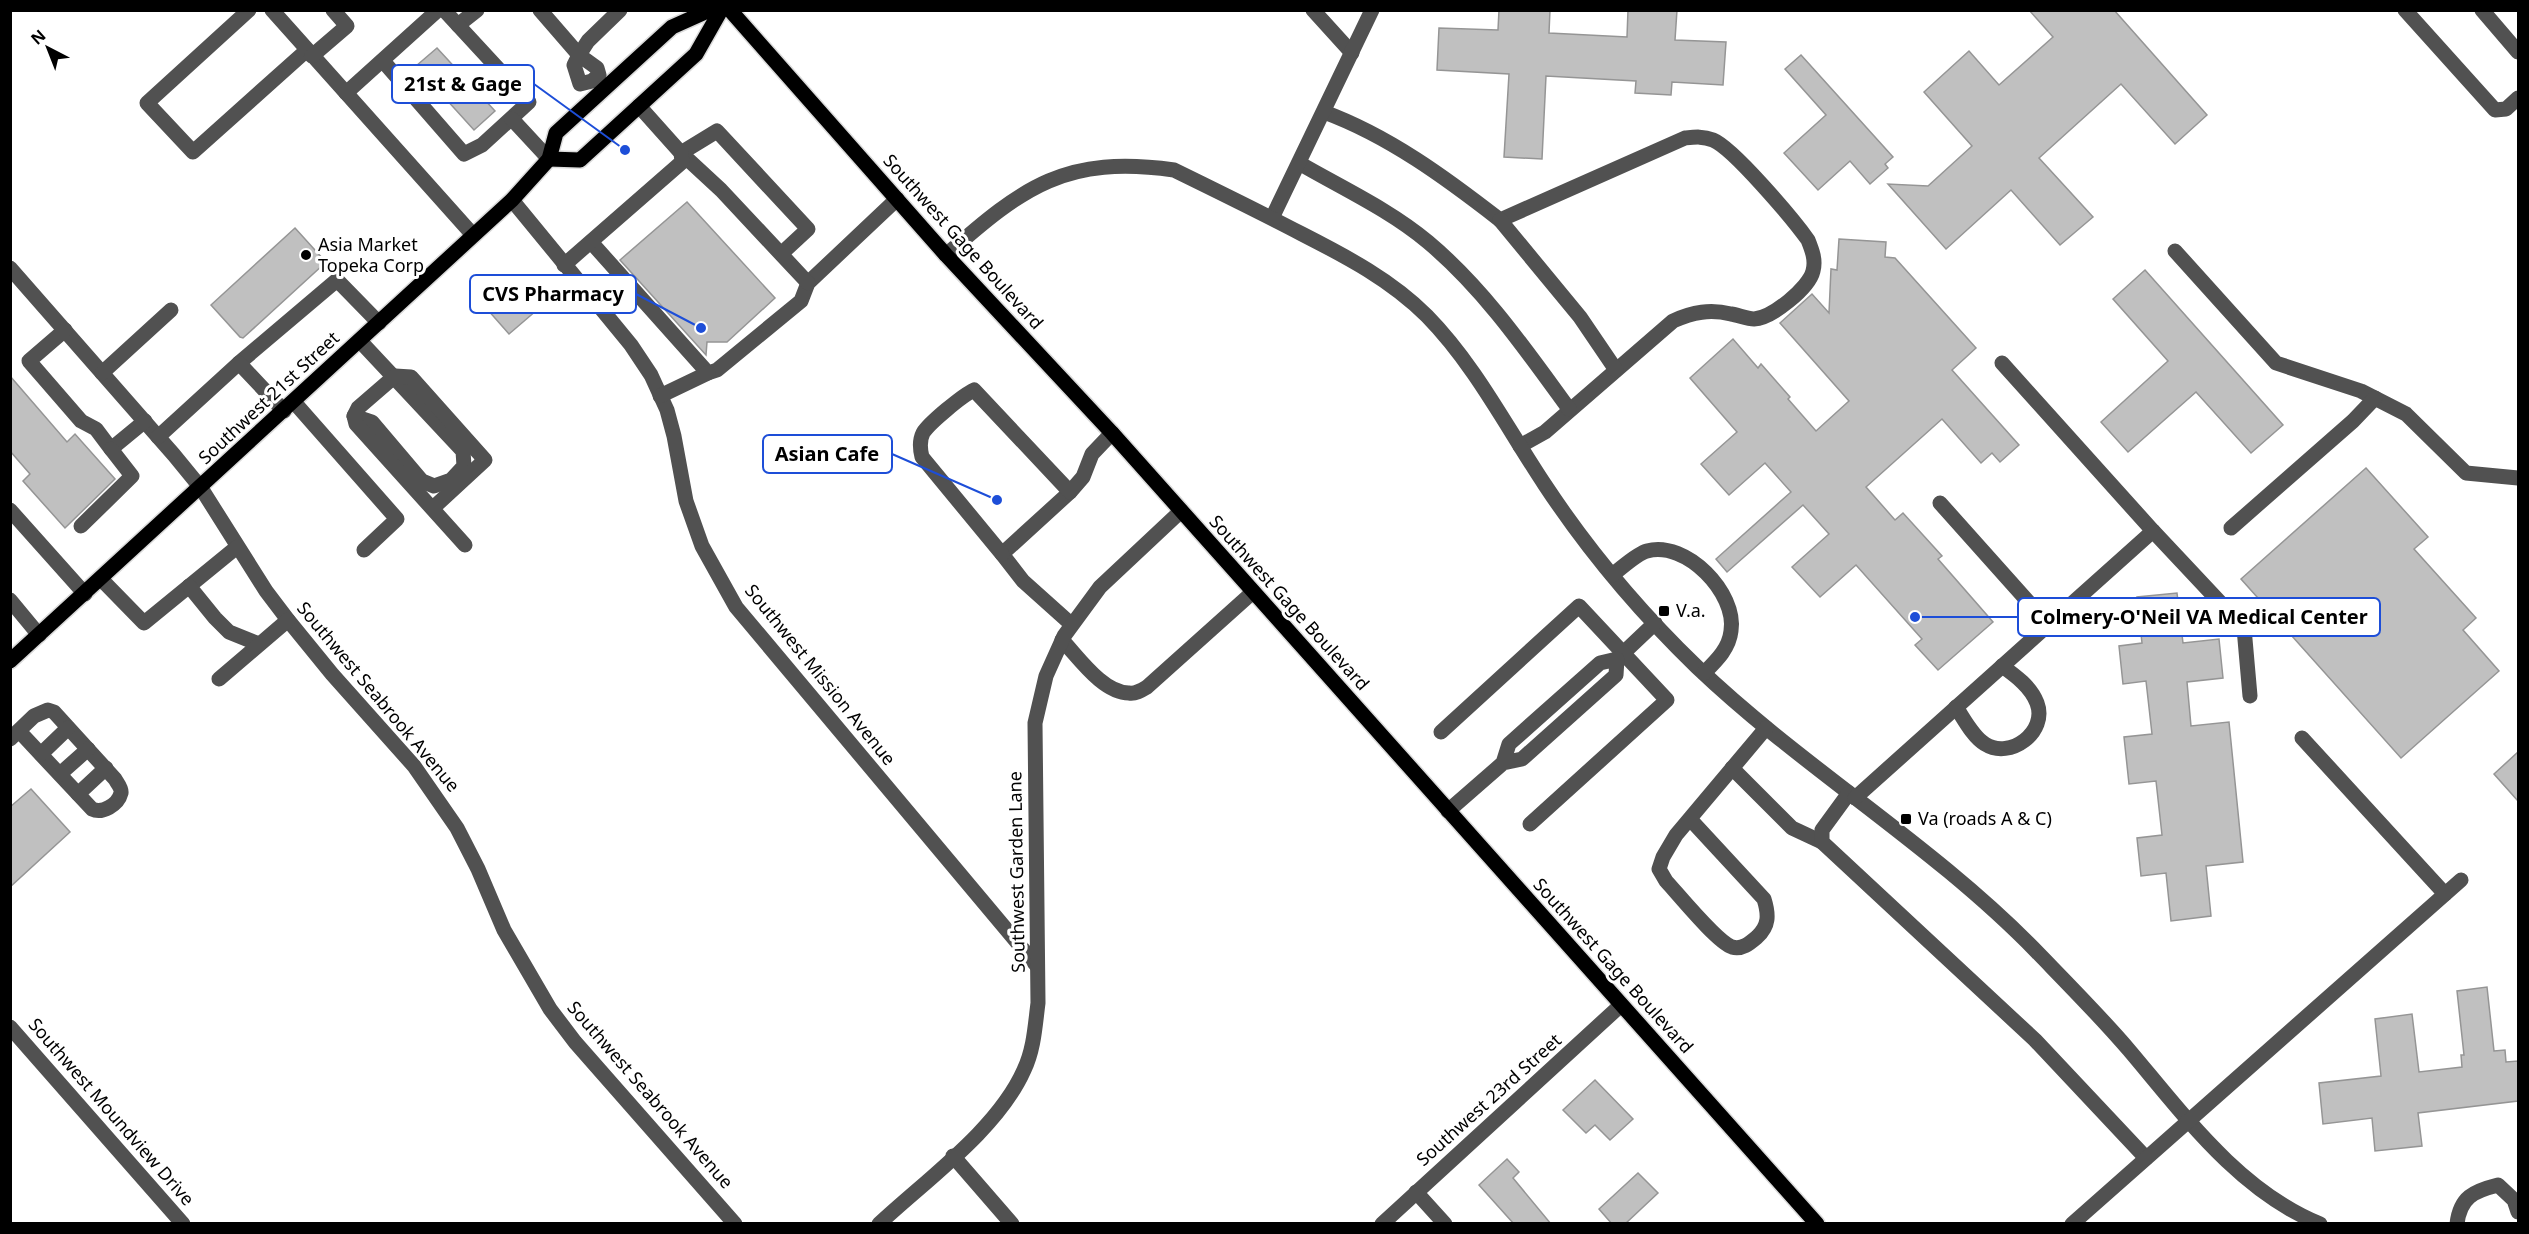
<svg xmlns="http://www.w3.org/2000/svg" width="2529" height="1234" font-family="'Noto Sans',sans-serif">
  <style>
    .building { fill: #c0c0c0; stroke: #959595; stroke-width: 1.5 }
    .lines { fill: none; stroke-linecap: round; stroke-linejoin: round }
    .major-casing { stroke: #dbdbdb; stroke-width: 18 }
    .minor { stroke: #515151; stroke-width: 15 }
    .major { stroke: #000; stroke-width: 15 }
    .poi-dot { fill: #000; stroke: #fff; stroke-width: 2 }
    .labels { text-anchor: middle; stroke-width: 6; stroke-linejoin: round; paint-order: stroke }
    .street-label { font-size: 18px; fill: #000; stroke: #fff }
    .poi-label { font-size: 18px; fill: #000; stroke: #fff; text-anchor: start }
    .leader { fill: none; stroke: #1d4ed8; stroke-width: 2 }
    .callout-dot { fill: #1d4ed8; stroke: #fff; stroke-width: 2 }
    .callout { fill: #fff; stroke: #1d4ed8; stroke-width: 2 }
    .callout-label { font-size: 20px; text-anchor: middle; font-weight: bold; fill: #000 }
  </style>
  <rect width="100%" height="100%" fill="#fff"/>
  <g class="building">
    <polygon points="1499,10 1550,10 1549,33 1627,37 1628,10 1677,10 1675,40 1726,42 1723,85 1672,82 1671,95 1635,93 1636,81 1546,76 1542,159 1504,157 1509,74 1437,70 1439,28 1498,30"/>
    <polygon points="2029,10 2114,10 2207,115 2175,144 2121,84 2039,158 2093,217 2060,245 2011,190 1946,249 1888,184 1928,186 1972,146 1924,92 1969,51 1999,85 2053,37"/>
    <polygon points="437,48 495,111 474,130 416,66"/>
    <polygon points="1801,55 1893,157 1885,164 1888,168 1870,184 1850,161 1818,190 1784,153 1826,115 1785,69"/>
    <polygon points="687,202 775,298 727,342 707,342 706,355 620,260"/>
    <polygon points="295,228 324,260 325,263 243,338 240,337 211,305"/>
    <polygon points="1839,239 1886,242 1885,257 1895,258 1976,348 1952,370 2019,445 2000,462 1992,453 1981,463 1942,419 1866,487 1895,520 1903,513 1942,556 1938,559 1993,622 1938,670 1915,645 1922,639 1856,565 1820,597 1792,567 1829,534 1803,505 1727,572 1716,559 1791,492 1765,463 1729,495 1701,464 1737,432 1690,378 1733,339 1758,368 1761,364 1790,397 1788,399 1816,431 1849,401 1780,323 1812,294 1829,313 1831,269 1837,270"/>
    <polygon points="2145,270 2283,425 2251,453 2196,392 2128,452 2101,422 2168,361 2113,299"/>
    <polygon points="508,277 537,310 509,334 480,301"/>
    <polygon points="10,376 67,442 75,434 115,479 65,528 23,481 30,474 10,451"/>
    <polygon points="2366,468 2428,537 2414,549 2476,618 2463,630 2499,671 2401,758 2241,579"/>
    <polygon points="2177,593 2183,643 2219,639 2223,678 2187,682 2191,726 2229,722 2243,862 2206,866 2211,916 2171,921 2166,873 2141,876 2137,838 2162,835 2156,781 2129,784 2124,737 2152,734 2146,681 2123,684 2119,646 2142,643 2137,597"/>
    <polygon points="2518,752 2518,801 2494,774"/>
    <polygon points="31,789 70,832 10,887 10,807"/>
    <polygon points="2487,987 2494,1051 2505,1050 2506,1062 2518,1061 2518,1101 2418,1113 2422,1146 2375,1151 2372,1118 2323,1124 2319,1083 2381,1076 2375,1019 2412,1014 2419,1072 2462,1067 2461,1055 2464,1055 2457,991"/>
    <polygon points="1595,1080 1633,1119 1610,1140 1595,1125 1586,1133 1563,1110"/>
    <polygon points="1507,1159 1519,1172 1513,1178 1551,1224 1514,1224 1479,1185"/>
    <polygon points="1638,1173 1658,1193 1625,1224 1612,1224 1599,1209"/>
  </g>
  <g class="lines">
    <g class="major-casing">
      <g id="major">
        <polyline points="730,10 946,255 1112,433 1817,1224"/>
        <polyline points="549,159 580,160 696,54 721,10"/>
        <polyline points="10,661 512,200 549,159 556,133 672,27 710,10"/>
      </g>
    </g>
    <g class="minor">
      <polyline points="249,10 147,103 193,152 307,50"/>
      <polyline points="272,10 473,235"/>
      <polyline points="540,10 579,55 574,65 580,84 592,81 599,75 597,68 579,55 588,41 620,10"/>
      <polyline points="1313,10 1352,53"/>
      <polyline points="2405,10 2495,110 2506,109 2518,98"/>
      <polyline points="2482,10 2518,52"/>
      <polyline points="458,25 477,10"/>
      <polyline points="312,56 347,26 333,10"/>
      <polyline points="383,61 464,154 482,145 529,102 444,10"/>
      <polyline points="346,93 438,10"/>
      <path d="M1324,112C1389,136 1446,178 1500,220L1685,138C1695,137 1703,136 1713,140C1733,148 1793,219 1808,240C1812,250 1816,260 1813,271C1809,288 1772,318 1754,319C1747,319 1738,315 1731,314C1710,309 1693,312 1673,321L1545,432L1520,446"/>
      <polyline points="512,119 549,159"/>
      <path d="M1299,163C1342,188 1390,210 1428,242C1484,289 1526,350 1569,409"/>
      <polyline points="512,200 631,345 651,375 667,410 674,436 686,501 702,546 736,607 1037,966"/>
      <polyline points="1272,218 1372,10"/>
      <polyline points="1500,220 1580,317 1616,370"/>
      <polyline points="591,242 708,373 717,370 801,301 808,283 897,199"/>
      <polyline points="2175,251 2276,363 2361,391 2406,414 2466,473 2518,478"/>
      <polyline points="781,254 808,229 717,131 681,153 721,190 808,283"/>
      <path d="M946,255C1024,186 1066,155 1174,170C1217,191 1260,212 1302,234C1347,257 1391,280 1427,316C1475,365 1507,428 1545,485C1588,550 1640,612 1697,667C1804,769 1933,845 2037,952C2068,984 2100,1016 2129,1050C2184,1115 2239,1191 2320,1224"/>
      <polyline points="564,265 682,162 681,153 639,106"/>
      <polyline points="10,268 174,455 201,488 266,591 288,620 332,674 414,766 457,828 478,869 504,930 550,1009 575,1042 735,1224"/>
      <polyline points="65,330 29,361 81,421 96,429 111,449 145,421"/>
      <polyline points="239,363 337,280 379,323"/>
      <polyline points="2002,363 2153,531"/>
      <polyline points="102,373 171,310"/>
      <polyline points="660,396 708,373"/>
      <polyline points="294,402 397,519 364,550"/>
      <polyline points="354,416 372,422 422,481 434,486 451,480 464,466 463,451 360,341"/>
      <polyline points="158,437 239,363 284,411"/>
      <polyline points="1070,492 1002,554 1023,581 1071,624"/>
      <polyline points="1940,503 2049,625"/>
      <polyline points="433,508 485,460 411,377 395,376 358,408 354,416 356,424 465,545"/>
      <polyline points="10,510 85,594"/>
      <polyline points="81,526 132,476 111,449"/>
      <polyline points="2231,528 2353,421 2375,398"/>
      <path d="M1002,554L922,457C920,449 919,441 923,433C929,423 963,395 974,390L1070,492L1083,477L1092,454L1112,433"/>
      <path d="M1612,575C1622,568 1636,554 1647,551C1686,540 1737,593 1731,631C1729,649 1716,661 1704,673"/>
      <polyline points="101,579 144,623 237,547"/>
      <polyline points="189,586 215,618 229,632 259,644"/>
      <polyline points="10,600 39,635"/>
      <path d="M1062,640C1079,658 1103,693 1129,693C1136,694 1142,690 1147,687L1253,592"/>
      <polyline points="1617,659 1655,623"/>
      <polyline points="219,679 288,620"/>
      <path d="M1956,707C1964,719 1973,737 1985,744C2010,760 2048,732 2037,703C2031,687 2016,676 2002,666"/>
      <polyline points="1441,732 1579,606 1667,700 1530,824"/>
      <polyline points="2302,738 2445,894"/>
      <path d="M10,739L34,716L48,710L54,712L115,779C117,783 122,788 121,793C118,805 102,814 92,809L19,731"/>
      <polyline points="41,754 68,728"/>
      <polyline points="1732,768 1792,828 1822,842"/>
      <polyline points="60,774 88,749"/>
      <polyline points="1849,793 1822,830 1822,842 2035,1040 2146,1158"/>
      <polyline points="78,794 106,768"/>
      <polyline points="1855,798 2153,531 2244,628 2250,696"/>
      <polyline points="1448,811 1503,763 1522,759 1616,675 1617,659 1600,663 1509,744 1503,763"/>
      <path d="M1690,819L1764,899C1769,915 1769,926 1757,937C1750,943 1742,950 1732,947C1717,942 1679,895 1666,881L1659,869L1663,857L1676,835L1766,728"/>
      <polyline points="10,1027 183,1224"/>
      <polyline points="953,1156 1012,1224"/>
      <polyline points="1416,1192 1445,1224"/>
      <path d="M879,1224C926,1180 998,1129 1024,1070C1034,1049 1035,1026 1038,1003L1035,723L1046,676L1064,636L1100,587L1181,511"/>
      <polyline points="1382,1224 1621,1005"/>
      <polyline points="2072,1224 2461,880"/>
      <path d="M2457,1224C2460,1197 2474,1191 2498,1185L2514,1200L2518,1212"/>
    </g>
    <use href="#major" class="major"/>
  </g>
  <g class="poi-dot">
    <circle cx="306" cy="255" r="6"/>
    <rect x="1658" y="605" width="12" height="12" rx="3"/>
    <rect x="1900" y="813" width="12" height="12" rx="3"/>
  </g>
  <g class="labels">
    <g class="street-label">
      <text transform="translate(963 242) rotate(48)" y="6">Southwest Gage Boulevard</text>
      <text transform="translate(269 398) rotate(-43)" y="6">Southwest 21st Street</text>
      <text transform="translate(1289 603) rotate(48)" y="6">Southwest Gage Boulevard</text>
      <text transform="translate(820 675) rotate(51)" y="6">Southwest Mission Avenue</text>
      <text transform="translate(378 697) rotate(50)" y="6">Southwest Seabrook Avenue</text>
      <text transform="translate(1017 872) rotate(-91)" y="6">Southwest Garden Lane</text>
      <text transform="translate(1613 966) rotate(48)" y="6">Southwest Gage Boulevard</text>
      <text transform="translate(650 1095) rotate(49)" y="6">Southwest Seabrook Avenue</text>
      <text transform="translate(1489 1100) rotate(-42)" y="6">Southwest 23rd Street</text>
      <text transform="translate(111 1112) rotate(49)" y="6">Southwest Moundview Drive</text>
    </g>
    <g class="poi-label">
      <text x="318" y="251">Asia Market<tspan x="318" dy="21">Topeka Corp</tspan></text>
      <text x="1676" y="617">V.a.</text>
      <text x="1918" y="825">Va (roads A &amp; C)</text>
    </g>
  </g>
  <path class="leader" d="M625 150L534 84M701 328L636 294M997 500L892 454M1915 617L2018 617"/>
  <g class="callout-dot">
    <circle cx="625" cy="150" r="6"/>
    <circle cx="701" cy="328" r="6"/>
    <circle cx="997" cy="500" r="6"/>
    <circle cx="1915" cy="617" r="6"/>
  </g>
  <g class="callout">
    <rect x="392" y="65" width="142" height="38" rx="6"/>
    <rect x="470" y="275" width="166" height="38" rx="6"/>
    <rect x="763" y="435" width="129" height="38" rx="6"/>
    <rect x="2018" y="598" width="362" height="38" rx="6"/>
  </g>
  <g class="callout-label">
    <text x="463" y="91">21st &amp; Gage</text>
    <text x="553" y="301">CVS Pharmacy</text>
    <text x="827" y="461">Asian Cafe</text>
    <text x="2199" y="624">Colmery-O'Neil VA Medical Center</text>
  </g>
  <rect width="2529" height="1234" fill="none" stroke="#000000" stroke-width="24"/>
  <g transform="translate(48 48) rotate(318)" stroke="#ffffff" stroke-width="4.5" paint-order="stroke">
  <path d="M0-4.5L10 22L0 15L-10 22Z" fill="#000000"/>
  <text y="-9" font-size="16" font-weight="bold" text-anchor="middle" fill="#000000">N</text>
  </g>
</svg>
